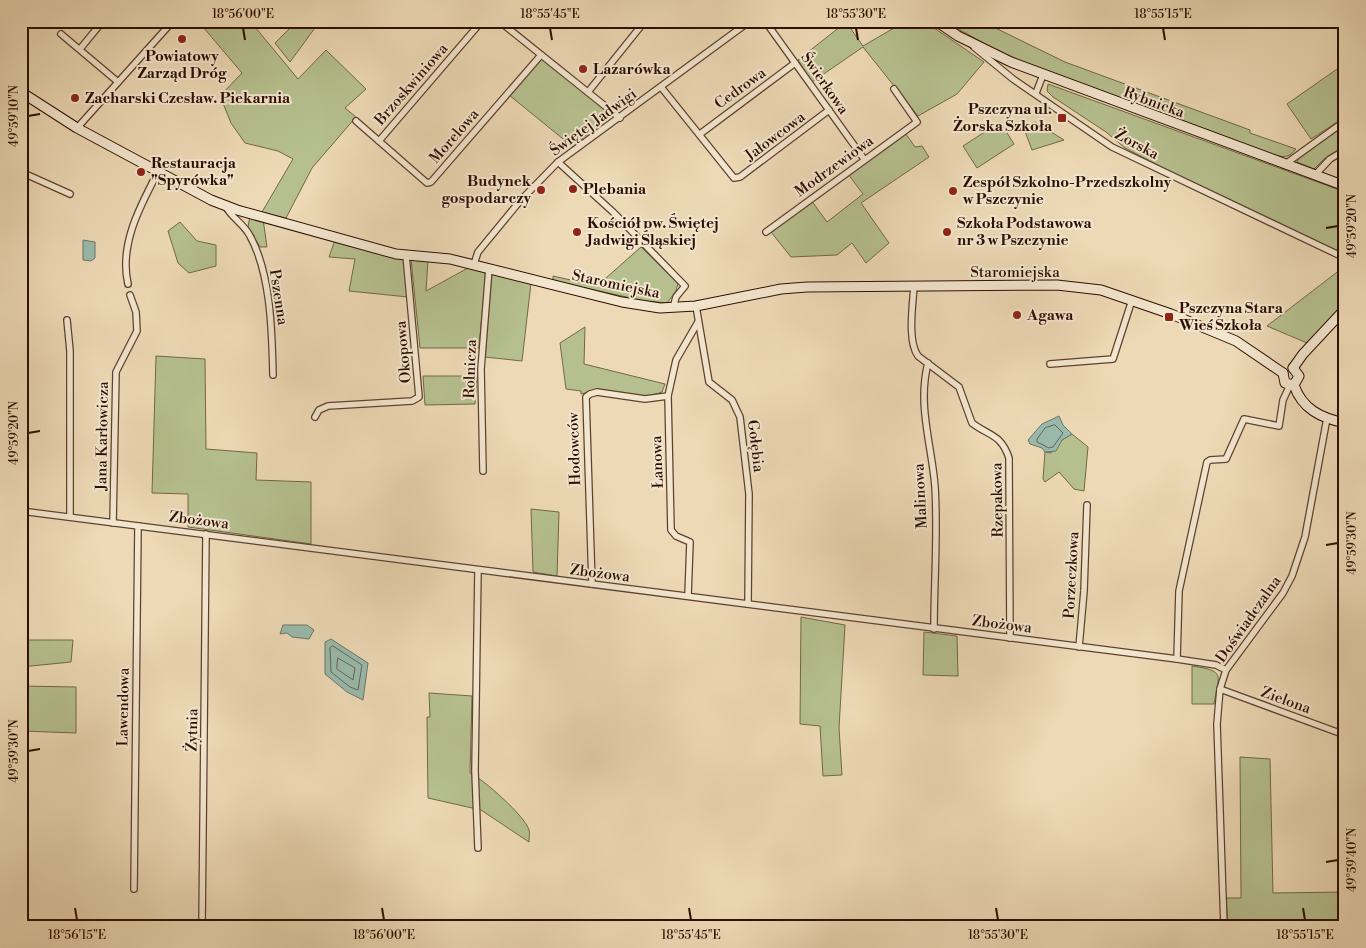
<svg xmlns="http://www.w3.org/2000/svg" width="1366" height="948" font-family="'Libre Bodoni',serif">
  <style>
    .green { fill: #b6c08f; stroke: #726748 }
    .water { fill: #99baac; stroke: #6e7567 }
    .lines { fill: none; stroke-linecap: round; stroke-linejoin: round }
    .shore { stroke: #646456; stroke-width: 1 }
    .street-casing { stroke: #5e412d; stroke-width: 8 }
    .secondary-casing { stroke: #2e0e00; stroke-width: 11 }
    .street { stroke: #f3e6cf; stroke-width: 5.5 }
    .secondary { stroke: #f3e6cf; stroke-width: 9 }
    .ticks { fill: none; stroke: #2e0e00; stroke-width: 2 }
    .poi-dot { fill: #8f2418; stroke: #f3e6cf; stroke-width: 2 }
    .labels { text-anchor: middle; stroke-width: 4; stroke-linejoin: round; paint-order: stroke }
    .poi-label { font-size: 15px; font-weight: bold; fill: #2e0e00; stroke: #f3e6cf; text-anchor: start }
    .street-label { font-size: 15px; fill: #2e0e00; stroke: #f3e6cf }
    .neatline { fill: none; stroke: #2e0e00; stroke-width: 2 }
    .ticks-label { font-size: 12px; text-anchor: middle; fill: #2e0e00 }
  </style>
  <rect width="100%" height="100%" fill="#edd9b5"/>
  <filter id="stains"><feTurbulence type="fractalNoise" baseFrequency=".004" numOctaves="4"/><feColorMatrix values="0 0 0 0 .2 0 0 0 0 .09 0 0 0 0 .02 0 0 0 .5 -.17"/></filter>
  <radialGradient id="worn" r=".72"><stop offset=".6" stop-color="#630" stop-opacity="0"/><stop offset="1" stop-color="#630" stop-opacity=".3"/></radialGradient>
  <g class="green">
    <polygon points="198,21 250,21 298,79 326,50 366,89 345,108 356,117 312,168 286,218 262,212 293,159 278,151 245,143 231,123 220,96 242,73"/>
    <polygon points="297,21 320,21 290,62 275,43"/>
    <polygon points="906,21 924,21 984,62 957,94 918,116 863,47 812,82 798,60 846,22 863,46"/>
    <path d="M944,21H981L1065,62L1250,130V133L1296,149C1289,157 1286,158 1275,155L1034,66L1003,54Z"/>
    <polygon points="542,59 610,114 573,147 509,95"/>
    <polygon points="1340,67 1345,75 1345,117 1311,139 1287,104"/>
    <polygon points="1048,84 1345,192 1345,254 1179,176 1125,148 1106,132 1053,97 1047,91"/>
    <polygon points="1000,122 1014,144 977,168 963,146"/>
    <polygon points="1035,122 1064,140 1032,150 1023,126"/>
    <polygon points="1337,130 1345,140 1345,147 1324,159 1314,169 1297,162 1299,156"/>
    <polygon points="906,134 915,147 922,146 929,157 861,203 889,243 866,263 852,243 837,255 791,257 771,232 811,200 827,222 863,194 848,174"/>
    <polygon points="250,216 263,219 267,247 260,247 248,227"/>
    <polygon points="180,222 197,241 216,245 216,266 189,273 178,263 168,231"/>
    <polygon points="335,240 404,259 408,297 349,291 355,259 329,257"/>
    <polygon points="641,247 678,283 676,291 667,303 645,301 553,281 553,276 597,286"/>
    <polygon points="411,259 428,260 426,291 468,268 486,269 479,348 420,348"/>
    <polygon points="1345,266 1345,304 1307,343 1267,326"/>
    <polygon points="492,271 531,283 522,361 485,357"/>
    <path d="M585,327L584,364L665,384L662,392C635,403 608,386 581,394V391L566,389L560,343Z"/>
    <polygon points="156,356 205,359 206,449 257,453 256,480 311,482 311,544 188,527 188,494 152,493"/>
    <polygon points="423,376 477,376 475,404 425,405"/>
    <polygon points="1072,434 1088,447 1084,491 1074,489 1059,472 1045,482 1043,479 1045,452 1051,453 1062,440"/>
    <polygon points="531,509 559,512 557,576 533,572"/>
    <polygon points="801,617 845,625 839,728 842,775 823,776 820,726 800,724"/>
    <polygon points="924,632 957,636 958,676 923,675"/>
    <polygon points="21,640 73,640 71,662 21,667"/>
    <path d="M1192,666C1226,671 1219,674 1214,704H1192Z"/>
    <polygon points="21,686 76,687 76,733 22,731"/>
    <path d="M429,693L472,696L470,773C483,779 525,816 529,830C530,833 529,838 529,842L481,810L428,798L427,717H430Z"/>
    <polygon points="1240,757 1270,759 1273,893 1345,892 1345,927 1228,927 1226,898 1241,898"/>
  </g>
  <g class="water">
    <polygon points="83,240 95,242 95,258 91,261 83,260"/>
    <polygon points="1059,416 1063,425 1072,434 1062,440 1056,451 1045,452 1042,448 1030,444 1028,440 1042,424"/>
    <polygon points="283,625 307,625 314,630 309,639 292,637 287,633 280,634"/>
    <polygon points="331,639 368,663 363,700 347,692 325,674 325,642"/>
  </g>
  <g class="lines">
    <g class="shore">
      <polygon points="1055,425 1063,433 1053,447 1049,448 1037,442 1037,439 1045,428"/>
      <polygon points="333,646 362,665 358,690 350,687 331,672 330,648"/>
      <polygon points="338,658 355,668 353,680 337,669"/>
    </g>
    <g class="street-casing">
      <g id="street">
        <polyline points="499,21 620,118"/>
        <polyline points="765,21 864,159"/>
        <polyline points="61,34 118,82"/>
        <polyline points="974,47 1013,79 1112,147 1345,258"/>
        <polyline points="80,49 103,21"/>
        <polyline points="661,87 734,178 740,177 829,110"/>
        <polyline points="588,92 645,21"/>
        <polyline points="1036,93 1043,75"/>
        <polyline points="356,121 427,183 431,182 541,55"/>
        <polyline points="77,128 173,21"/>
        <polyline points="700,134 795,63"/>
        <polyline points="379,141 482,21"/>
        <polyline points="558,162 613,212 685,286 676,297 673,308"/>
        <polyline points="1284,165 1345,121"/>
        <polyline points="21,172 70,194"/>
        <polyline points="1315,175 1330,159 1345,150"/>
        <path d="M226,207C232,218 244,224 250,236C271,274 272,333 273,375"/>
        <polyline points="766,232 917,122 894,89"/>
        <polyline points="474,264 478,252 520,201 558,162 750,21"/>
        <path d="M128,284C119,245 140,206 158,172"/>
        <path d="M914,285C913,304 907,341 918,356L959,387L972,423C989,436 1001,434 1009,458L1010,638"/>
        <polyline points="696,306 709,382 732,400 740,417 749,494 748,604"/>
        <polyline points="67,320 70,351 70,517"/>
        <path d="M928,363C917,405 932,446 935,487C938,534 934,582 934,629"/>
        <polyline points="1050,364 1113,359 1132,300"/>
        <polyline points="315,417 319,410 328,406 412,401 419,397 406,255"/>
        <polyline points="483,471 481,369 489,268"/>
        <polyline points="21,511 1177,659 1216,665 1226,670"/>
        <polyline points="113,523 116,372 137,331 136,312 130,295"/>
        <polyline points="592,584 586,397 590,394 597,392 645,399 668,396"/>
        <polyline points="688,596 690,542 676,536 671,530 668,396 676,360 698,322"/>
        <polyline points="1079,647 1084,591 1087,505"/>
        <polyline points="1177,659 1179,591 1207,462 1210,460 1226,459 1244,419 1279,426 1283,400 1290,385"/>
        <polyline points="1220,689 1345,735"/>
        <polyline points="478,848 475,771 478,570"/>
        <polyline points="134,889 138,526"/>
        <polyline points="202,927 206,534"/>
        <polyline points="1224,927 1217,724 1220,689 1226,670 1283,593 1292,576 1305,537 1327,418"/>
      </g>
    </g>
    <g class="secondary-casing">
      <g id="secondary">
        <polyline points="936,21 958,36 1011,62 1345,186"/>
        <polyline points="21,92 77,128 211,200 237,210 396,254 450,259 622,302 660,308 696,306 781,289 807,287 1057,285 1101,290 1171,314 1236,341 1283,373"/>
        <polyline points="1293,368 1303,354 1345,309"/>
        <polyline points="1293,368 1299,376 1294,385"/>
        <polyline points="1283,373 1285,383 1294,385"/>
        <path d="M1294,385C1302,409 1321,418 1345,423"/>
      </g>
    </g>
    <use href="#street" class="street"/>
    <use href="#secondary" class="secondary"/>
  </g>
  <path class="ticks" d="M243,28L245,40M550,28L552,40M856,28L858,40M1163,28L1165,40M28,116L40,114M1326,228L1338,226M28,433L40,431M1326,545L1338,543M28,751L40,749M1326,862L1338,860M75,908L77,920M382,908L384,920M689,908L691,920M996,908L998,920M1303,908L1305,920"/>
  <g class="poi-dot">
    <circle cx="182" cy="39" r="5"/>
    <circle cx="583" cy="69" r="5"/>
    <circle cx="75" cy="98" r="5"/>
    <rect x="1057" y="113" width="10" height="10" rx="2.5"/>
    <circle cx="141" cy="172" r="5"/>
    <circle cx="573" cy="189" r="5"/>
    <circle cx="541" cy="190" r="5"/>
    <circle cx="953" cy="191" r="5"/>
    <circle cx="577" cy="232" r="5"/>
    <circle cx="947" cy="232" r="5"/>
    <circle cx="1017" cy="315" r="5"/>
    <rect x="1164" y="312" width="10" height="10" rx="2.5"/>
  </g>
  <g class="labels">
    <g class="poi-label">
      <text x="182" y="61" text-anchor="middle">Powiatowy<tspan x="182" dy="17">Zarząd Dróg</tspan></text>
      <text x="593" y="74">Lazarówka</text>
      <text x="85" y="103">Zacharski Czesław. Piekarnia</text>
      <text x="1052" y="114" text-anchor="end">Pszczyna ul.<tspan x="1052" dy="17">Żorska Szkoła</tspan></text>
      <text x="151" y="168">Restauracja<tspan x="151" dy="17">"Spyrówka"</tspan></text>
      <text x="531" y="186" text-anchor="end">Budynek<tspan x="531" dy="17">gospodarczy</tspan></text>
      <text x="963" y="187">Zespół Szkolno-Przedszkolny<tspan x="963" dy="17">w Pszczynie</tspan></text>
      <text x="583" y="194">Plebania</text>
      <text x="587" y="228">Kościół pw. Świętej<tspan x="587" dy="17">Jadwigi Śląskiej</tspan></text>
      <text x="957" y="228">Szkoła Podstawowa<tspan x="957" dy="17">nr 3 w Pszczynie</tspan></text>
      <text x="1179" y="313">Pszczyna Stara<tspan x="1179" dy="17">Wieś Szkoła</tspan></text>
      <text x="1027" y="320">Agawa</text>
    </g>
    <g class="street-label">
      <text transform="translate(825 83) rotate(55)" y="5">Świerkowa</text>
      <text transform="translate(411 84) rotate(-49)" y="5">Brzoskwiniowa</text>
      <text transform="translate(740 88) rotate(-36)" y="5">Cedrowa</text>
      <text transform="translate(1154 102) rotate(20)" y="5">Rybnicka</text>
      <text transform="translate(593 122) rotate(-36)" y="5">Świętej Jadwigi</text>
      <text transform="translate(454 136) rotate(-49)" y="5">Morelowa</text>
      <text transform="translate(775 136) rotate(-37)" y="5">Jałowcowa</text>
      <text transform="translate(1137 144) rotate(28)" y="5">Żorska</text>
      <text transform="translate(834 166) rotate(-36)" y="5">Modrzewiowa</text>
      <text x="1015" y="277">Staromiejska</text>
      <text transform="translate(616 284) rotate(12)" y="5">Staromiejska</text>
      <text transform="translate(279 297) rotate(81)" y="5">Pszenna</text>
      <text transform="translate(403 352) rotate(-95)" y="5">Okopowa</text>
      <text transform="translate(470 369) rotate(-88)" y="5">Rolnicza</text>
      <text transform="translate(102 436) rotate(-89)" y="5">Jana Karłowicza</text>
      <text transform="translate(756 446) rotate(83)" y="5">Gołębia</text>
      <text transform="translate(574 449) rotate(-92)" y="5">Hodowców</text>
      <text transform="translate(657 462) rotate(-92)" y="5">Łanowa</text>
      <text transform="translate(920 496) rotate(-93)" y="5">Malinowa</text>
      <text transform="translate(997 500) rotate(-91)" y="5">Rzepakowa</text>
      <text transform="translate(199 520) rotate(7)" y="5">Zbożowa</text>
      <text transform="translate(600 573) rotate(7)" y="5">Zbożowa</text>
      <text transform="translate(1071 575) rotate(-87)" y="5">Porzeczkowa</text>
      <text transform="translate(1248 619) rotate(-55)" y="5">Doświadczalna</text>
      <text transform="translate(1002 624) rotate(7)" y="5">Zbożowa</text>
      <text transform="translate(1286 700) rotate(20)" y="5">Zielona</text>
      <text transform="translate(123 707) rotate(-89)" y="5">Lawendowa</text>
      <text transform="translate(192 730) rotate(-89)" y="5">Żytnia</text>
    </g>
  </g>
  <rect width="1366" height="948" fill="none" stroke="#edd9b5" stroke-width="55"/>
  <rect x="28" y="28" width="1310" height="892" class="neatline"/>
  <g class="ticks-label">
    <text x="243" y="18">18°56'00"E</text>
    <text x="550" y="18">18°55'45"E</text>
    <text x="856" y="18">18°55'30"E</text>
    <text x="1163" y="18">18°55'15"E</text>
    <text transform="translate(14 116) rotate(-90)" y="4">49°59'10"N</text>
    <text transform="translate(1352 226) rotate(-90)" y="4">49°59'20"N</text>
    <text transform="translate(14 433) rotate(-90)" y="4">49°59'20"N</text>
    <text transform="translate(1352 543) rotate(-90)" y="4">49°59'30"N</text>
    <text transform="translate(14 751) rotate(-90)" y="4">49°59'30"N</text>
    <text transform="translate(1352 860) rotate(-90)" y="4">49°59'40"N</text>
    <text x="77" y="939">18°56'15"E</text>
    <text x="384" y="939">18°56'00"E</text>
    <text x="691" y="939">18°55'45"E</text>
    <text x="998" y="939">18°55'30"E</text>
    <text x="1305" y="939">18°55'15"E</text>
  </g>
  <rect width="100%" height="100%" filter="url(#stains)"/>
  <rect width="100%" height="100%" fill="url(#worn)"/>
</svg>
